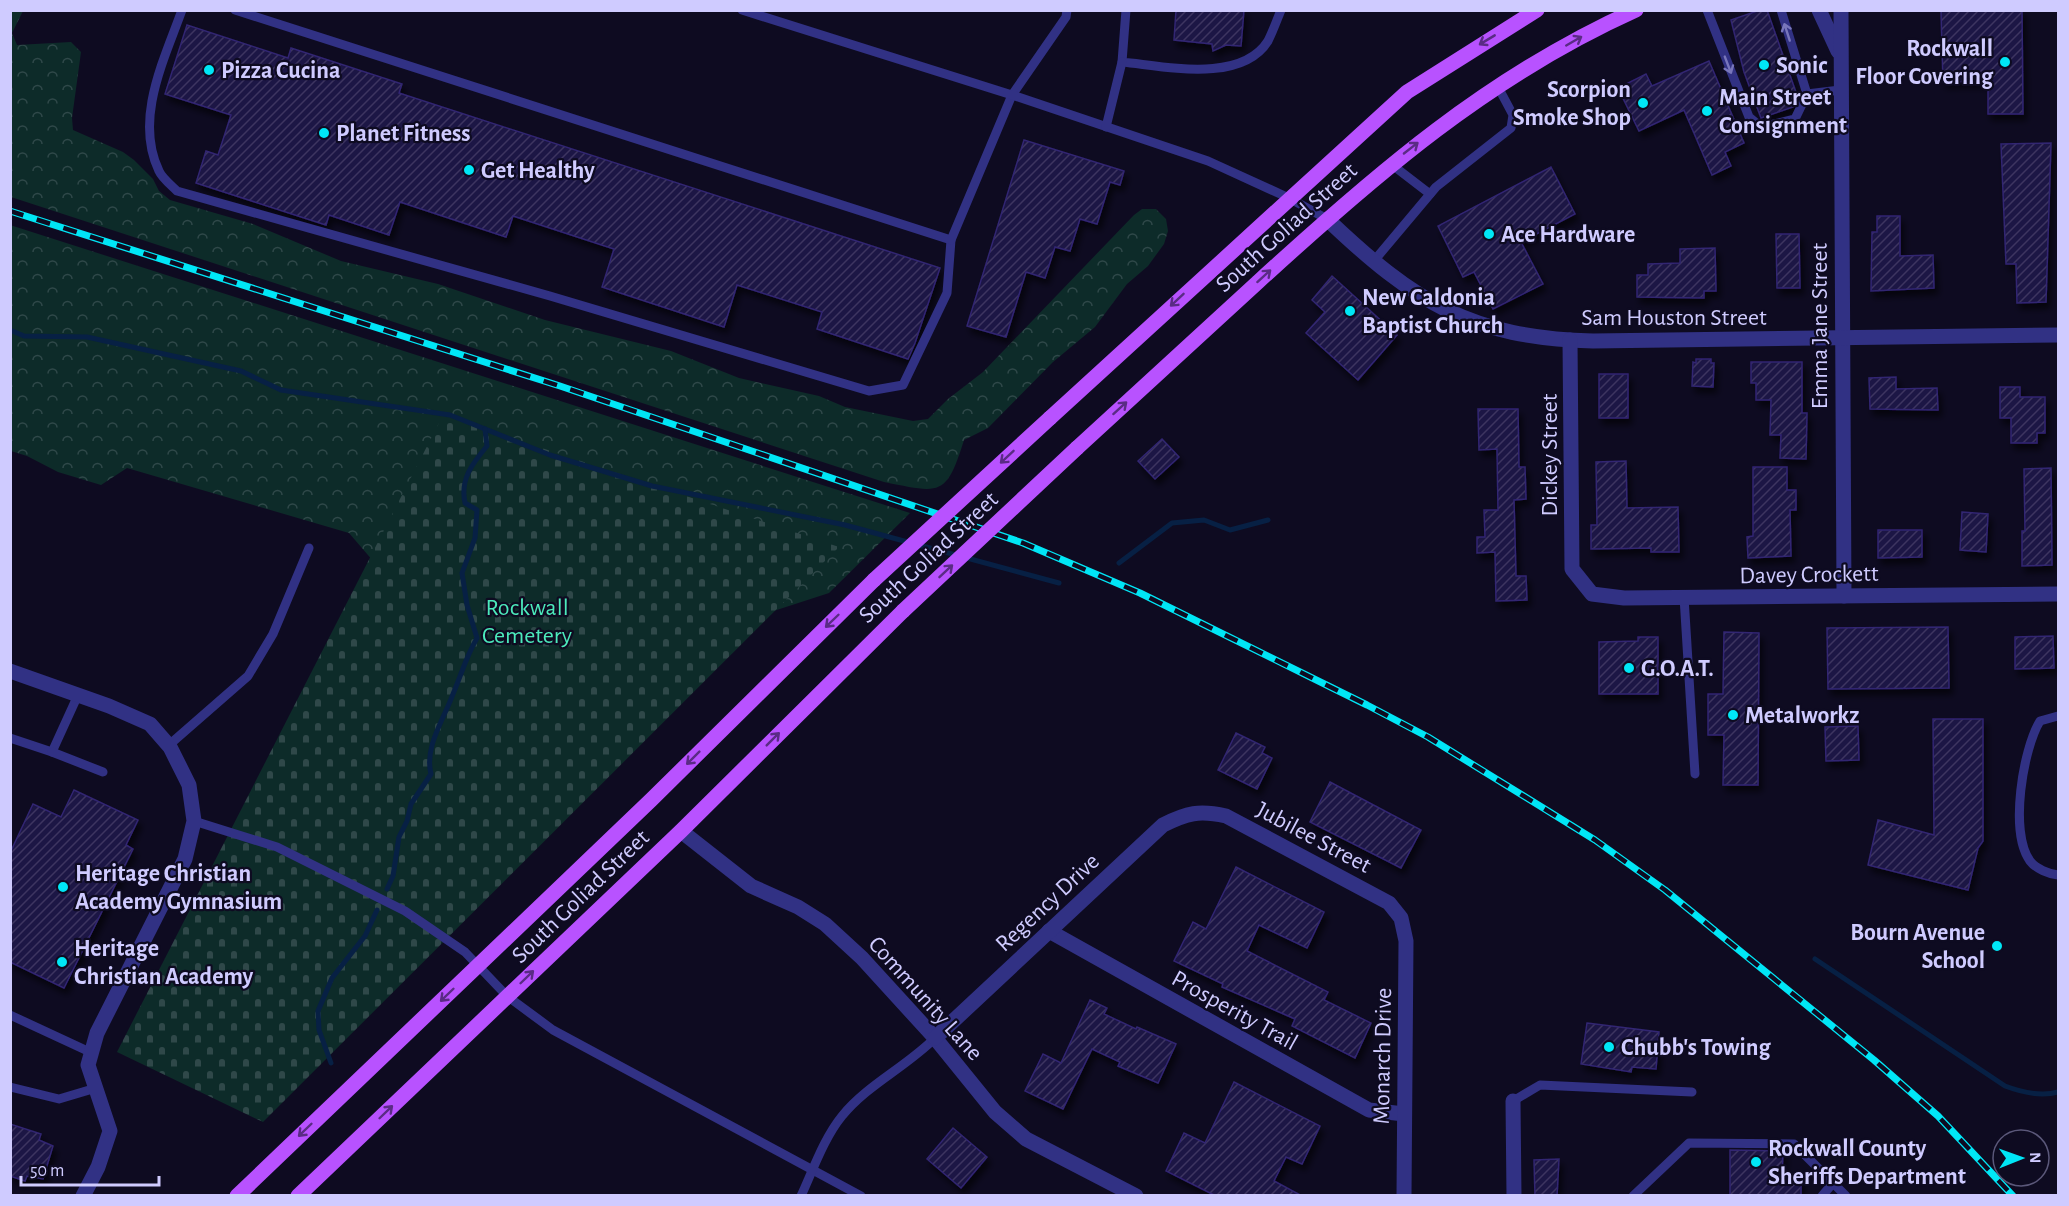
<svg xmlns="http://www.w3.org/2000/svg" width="2069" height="1206" font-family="'Alegreya Sans',sans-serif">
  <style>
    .forest { fill: url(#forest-crowns) }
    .cemetery { fill: url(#cemetery-stones) }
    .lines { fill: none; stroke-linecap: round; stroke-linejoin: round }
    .stream { stroke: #072044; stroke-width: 5 }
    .building { fill: url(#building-hatch); stroke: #312572; stroke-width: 1.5; filter: url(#shadow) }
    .service { stroke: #313184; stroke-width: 9 }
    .minor { stroke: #313184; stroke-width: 15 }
    .primary { stroke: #b852ff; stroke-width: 15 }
    .rail-casing { stroke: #00e6f6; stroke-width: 7 }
    .rail { stroke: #0e0b21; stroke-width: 4.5; stroke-dasharray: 14; stroke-linecap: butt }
    .primary-bridge { stroke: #b852ff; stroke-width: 15 }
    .oneway { stroke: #7876bb }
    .oneway2 { stroke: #5a2b85 }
    .poi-dot { fill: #00e6f6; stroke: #0e0b21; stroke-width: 2 }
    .labels { text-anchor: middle; stroke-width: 4.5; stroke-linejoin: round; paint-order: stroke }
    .poi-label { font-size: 24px; font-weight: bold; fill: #cfcbff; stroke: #0e0b21; text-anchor: start }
    .street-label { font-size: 24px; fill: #cfcbff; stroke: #0e0b21 }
    .park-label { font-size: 24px; fill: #4ceabc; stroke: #0e0b21 }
  </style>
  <defs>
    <pattern id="forest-crowns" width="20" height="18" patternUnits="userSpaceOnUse" patternTransform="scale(1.5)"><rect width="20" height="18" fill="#0d2b29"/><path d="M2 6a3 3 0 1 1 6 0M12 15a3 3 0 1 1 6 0" fill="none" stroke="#2f4849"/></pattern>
    <pattern id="cemetery-stones" width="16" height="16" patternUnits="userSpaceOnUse" patternTransform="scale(1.5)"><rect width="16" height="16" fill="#0d2b29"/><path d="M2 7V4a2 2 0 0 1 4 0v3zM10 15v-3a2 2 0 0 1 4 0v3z" fill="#2f4849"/></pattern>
    <pattern id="building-hatch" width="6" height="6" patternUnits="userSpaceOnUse" patternTransform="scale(1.5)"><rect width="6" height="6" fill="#1d1544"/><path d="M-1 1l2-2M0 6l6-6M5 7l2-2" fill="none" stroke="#3d3660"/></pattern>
    <filter id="shadow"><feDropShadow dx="3.5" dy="6" stdDeviation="3" flood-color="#0009"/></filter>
  </defs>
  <rect width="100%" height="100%" fill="#0e0b21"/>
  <g class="forest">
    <path d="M11,10L23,11L12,33L17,45L71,42L81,52L72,118L73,130L123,152L134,160L153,179L159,191L170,200L253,224L341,261L438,284L545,320L671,351L739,378L819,396L845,407L913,421L928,419L948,399L983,372L1134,215L1142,209H1156L1166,219L1168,231L1164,244L1148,266L1127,284L1095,327L1053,362L988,428L964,440C946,498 940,493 884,482L11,197Z"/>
    <polygon points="10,225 910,513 829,593 740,622 417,612 349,533 127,468 101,485 58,472 27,456 11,451"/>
  </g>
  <polygon class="cemetery" points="443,415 839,547 263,1122 117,1052"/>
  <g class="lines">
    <g class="stream">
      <polyline points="10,330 24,336 87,337 241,371 281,390 450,415 550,455 652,486 845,525 1059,583"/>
      <polyline points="1119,563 1172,523 1204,520 1230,530 1268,520"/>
      <path d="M387,889L393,876L399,837L407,821L411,804L431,774C424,747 444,719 453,694C462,673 465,659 477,638L467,605L462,573L475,538L477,510L465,503C460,479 472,464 487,446L485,429"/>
      <path d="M1815,959L2005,1086C2021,1092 2041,1097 2058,1092"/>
      <polyline points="331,1063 319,1030 318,1011 332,978 365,936 377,910"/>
    </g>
  </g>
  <g class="building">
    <polygon points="1176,10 1244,10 1241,46 1226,45 1213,51 1212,44 1174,40"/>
    <polygon points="1760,10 1767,10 1798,98 1793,107 1761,118 1744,72 1731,20"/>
    <polygon points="1959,10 2022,10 2023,114 1988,114 1988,81 1943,82 1941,11"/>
    <polygon points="187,25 288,58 291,48 402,84 399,93 940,268 915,343 908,359 817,329 822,312 737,285 724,327 602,287 614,249 513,216 506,237 400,202 389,235 329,215 326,225 196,183 206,151 218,155 231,115 165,94"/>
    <polygon points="1709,61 1744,143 1725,152 1731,166 1712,175 1684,110 1639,131 1618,88 1646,74 1652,86"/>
    <polygon points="1024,140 1124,171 1120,185 1110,182 1097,224 1080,219 1070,251 1055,247 1045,278 1026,272 1006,337 967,326"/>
    <polygon points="2051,143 2046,302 2017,303 2016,264 2006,264 2001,144"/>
    <polygon points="1551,167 1575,214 1521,242 1543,284 1493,309 1474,272 1463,277 1438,226"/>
    <polygon points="1877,216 1900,216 1900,256 1933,255 1934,288 1871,291 1872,232 1877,232"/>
    <polygon points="1776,234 1799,234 1800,288 1777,288"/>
    <polygon points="1715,248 1716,291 1704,291 1704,298 1637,297 1637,275 1648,275 1648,264 1680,263 1680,249"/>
    <polygon points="1332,276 1397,335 1358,380 1306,333 1325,312 1312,300"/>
    <polygon points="1696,359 1711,359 1711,363 1714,363 1713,387 1692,386 1693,362 1696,363"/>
    <polygon points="1751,362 1802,362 1802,413 1807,413 1806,459 1780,458 1781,435 1770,435 1771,400 1756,400 1756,383 1751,383"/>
    <rect x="1599" y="374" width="29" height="44"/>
    <polygon points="1896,377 1896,389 1937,388 1938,410 1870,409 1869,378"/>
    <polygon points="2000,387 2020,387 2020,397 2045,397 2045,433 2037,433 2037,443 2011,443 2011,418 2000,418"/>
    <polygon points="1478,409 1518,409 1519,467 1525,467 1526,499 1514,500 1516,576 1526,576 1527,600 1496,601 1495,552 1477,553 1477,537 1485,537 1484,510 1498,510 1497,449 1479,450"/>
    <polygon points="1162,439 1179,457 1155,479 1138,461"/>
    <polygon points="1626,461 1627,508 1678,507 1679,552 1651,552 1651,548 1591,549 1591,525 1597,525 1596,462"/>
    <polygon points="1753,467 1787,467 1787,490 1796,490 1796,510 1790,510 1791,556 1748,558 1747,537 1753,536"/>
    <polygon points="2051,468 2052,565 2022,566 2022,531 2025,531 2024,469"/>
    <polygon points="1962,512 1988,514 1986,552 1960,550"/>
    <polygon points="1878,530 1922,530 1922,557 1878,558"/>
    <polygon points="1948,627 1949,688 1828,689 1827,628"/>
    <polygon points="1724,632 1759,633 1758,785 1723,785 1724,735 1708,735 1708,694 1723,694"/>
    <polygon points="2053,636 2054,668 2015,669 2015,637"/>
    <polygon points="1638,637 1658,637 1658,694 1599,694 1599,642 1638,641"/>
    <polygon points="1933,719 1983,719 1983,841 1978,848 1968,890 1868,865 1878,820 1934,835"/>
    <polygon points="1858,726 1859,760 1826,761 1825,727"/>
    <polygon points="1236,733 1265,747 1262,753 1272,758 1257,789 1218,770"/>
    <polygon points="1330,782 1421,830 1401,868 1310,822"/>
    <polygon points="74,790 138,820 126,845 133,849 64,988 10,962 10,853 33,804 61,817"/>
    <polygon points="1236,867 1324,912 1307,948 1259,925 1247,951 1328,992 1324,1000 1371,1023 1355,1058 1292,1026 1295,1019 1222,987 1223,984 1174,961 1193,922 1206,929"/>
    <polygon points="1090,1000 1107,1008 1104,1014 1136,1029 1137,1027 1176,1044 1158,1083 1118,1066 1120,1062 1092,1049 1063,1109 1025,1091 1043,1054 1061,1063"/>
    <polygon points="1587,1023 1659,1032 1656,1069 1632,1067 1631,1072 1581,1064"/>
    <polygon points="1234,1082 1320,1126 1302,1164 1286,1157 1274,1181 1302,1196 1216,1196 1166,1171 1184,1133 1205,1143"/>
    <polygon points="10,1124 41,1134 39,1140 53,1146 43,1179 27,1176 25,1181 10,1176"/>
    <polygon points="953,1128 987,1157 961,1188 927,1159"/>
    <polygon points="1730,1150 1783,1151 1782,1176 1801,1176 1801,1196 1730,1196"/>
    <polygon points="1559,1159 1557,1196 1535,1196 1534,1160"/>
  </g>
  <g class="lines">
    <g class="service">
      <path d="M182,10C164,60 134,119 159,171C162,178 171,185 177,191L550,296L869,391L903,385L947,293L951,240"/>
      <polyline points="235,10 951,240 1012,95 1066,17 1067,10"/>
      <polyline points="742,10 1012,95 1208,161 1289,198 1327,219"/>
      <path d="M1126,10L1122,62C1164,66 1241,84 1268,41C1273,31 1277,20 1281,10"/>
      <polyline points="1707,10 1749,117 1761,127 1795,119 1807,94 1781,10"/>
      <polyline points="1807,94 1840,90"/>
      <polyline points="1106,127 1122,62"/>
      <polyline points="1391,164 1430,194"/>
      <polyline points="1373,262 1436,187 1511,128 1513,115 1497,85"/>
      <polyline points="1684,597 1695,774"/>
      <path d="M2058,716L2040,721C2023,749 2009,832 2030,861C2036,869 2049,874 2058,875"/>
      <polyline points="10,738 52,752 78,695"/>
      <polyline points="169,745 248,676 273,634 309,548"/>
      <polyline points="52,752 103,772"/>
      <polyline points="194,821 277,847 405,911 465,952 507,996 553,1030 861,1196"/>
      <polyline points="10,1015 92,1053"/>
      <polyline points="10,1087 59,1099 96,1088"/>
      <polyline points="1513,1101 1540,1085 1692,1092"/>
      <path d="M801,1196C813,1170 824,1138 842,1116C867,1085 906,1067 935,1038"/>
      <polyline points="1633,1196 1689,1143 1794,1144 1846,1196"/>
      <polyline points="1822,1196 1833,1183"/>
    </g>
    <g class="minor">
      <polyline points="1819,10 1838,51"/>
      <polyline points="1841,10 1844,596"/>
      <path d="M1327,219C1414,302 1471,338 1593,341L2058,335"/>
      <polyline points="1570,340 1572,569 1592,594 1624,598 2058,594"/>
      <polyline points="10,671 109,706 150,724 170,747 189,785 194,821 185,859 97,1033 88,1065 110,1131 98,1167 83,1196"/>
      <polyline points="681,831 751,886 798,907 825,924 862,958 935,1038 995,1112 1026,1139 1136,1196"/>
      <polyline points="1049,931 1369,1110 1404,1114"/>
      <path d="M935,1038L1163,825C1187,813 1199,810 1226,816L1389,903L1401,918L1406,941L1404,1196"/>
      <polyline points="1513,1101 1514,1196"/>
    </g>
    <g class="primary">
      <polyline points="1050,418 1407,92 1537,10"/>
      <path d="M1077,448C1138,392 1198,337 1258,282C1376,174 1489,76 1636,10"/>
      <polyline points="237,1196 651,800 874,580"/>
      <polyline points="298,1196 681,831 903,611"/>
    </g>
    <g class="rail-casing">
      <polyline id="rail" points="10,211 560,386 1023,543 1140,593 1367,705 1428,737 1595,840 1665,890 1874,1060 1938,1116 2013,1196"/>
    </g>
    <use href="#rail" class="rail"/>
    <g class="primary-bridge">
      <polyline points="874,580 1050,418"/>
      <polyline points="903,611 1077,448"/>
    </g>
  </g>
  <defs><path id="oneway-shaft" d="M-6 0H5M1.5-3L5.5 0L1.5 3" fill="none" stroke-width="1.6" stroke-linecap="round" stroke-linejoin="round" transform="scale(1.5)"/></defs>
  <g class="oneway">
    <use href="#oneway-shaft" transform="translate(1787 32) rotate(-108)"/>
    <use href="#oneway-shaft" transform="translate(1728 65) rotate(69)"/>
  </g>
  <g class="oneway2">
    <use href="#oneway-shaft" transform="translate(1487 40) rotate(149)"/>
    <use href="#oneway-shaft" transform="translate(1574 41) rotate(-30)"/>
    <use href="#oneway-shaft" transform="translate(1411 148) rotate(-38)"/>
    <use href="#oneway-shaft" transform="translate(1264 276) rotate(-42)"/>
    <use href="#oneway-shaft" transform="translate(1177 300) rotate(137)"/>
    <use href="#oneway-shaft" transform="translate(1120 408) rotate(-42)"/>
    <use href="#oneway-shaft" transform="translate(1007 457) rotate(137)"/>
    <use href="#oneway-shaft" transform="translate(946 571) rotate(-43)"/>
    <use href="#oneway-shaft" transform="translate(832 621) rotate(136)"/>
    <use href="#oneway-shaft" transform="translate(773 739) rotate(-45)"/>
    <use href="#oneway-shaft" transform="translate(693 758) rotate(135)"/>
    <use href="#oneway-shaft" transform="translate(527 977) rotate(-44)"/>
    <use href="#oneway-shaft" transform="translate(447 995) rotate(136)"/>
    <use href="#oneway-shaft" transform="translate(386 1112) rotate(-44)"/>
    <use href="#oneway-shaft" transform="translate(305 1130) rotate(136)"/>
  </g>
  <g class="poi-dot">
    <circle cx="2005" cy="62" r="6"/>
    <circle cx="1764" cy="65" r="6"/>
    <circle cx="209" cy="70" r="6"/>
    <circle cx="1643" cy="103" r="6"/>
    <circle cx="1707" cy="111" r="6"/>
    <circle cx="324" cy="133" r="6"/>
    <circle cx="469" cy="170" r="6"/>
    <circle cx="1489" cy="234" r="6"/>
    <circle cx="1350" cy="311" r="6"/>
    <circle cx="1629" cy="668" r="6"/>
    <circle cx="1733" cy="715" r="6"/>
    <circle cx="63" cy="887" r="6"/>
    <circle cx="1997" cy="946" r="6"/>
    <circle cx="62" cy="962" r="6"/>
    <circle cx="1609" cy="1047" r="6"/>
    <circle cx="1756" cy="1162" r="6"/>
  </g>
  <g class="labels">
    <g class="poi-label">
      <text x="1993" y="56" text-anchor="end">Rockwall<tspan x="1993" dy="28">Floor Covering</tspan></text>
      <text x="1776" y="73">Sonic</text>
      <text x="221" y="78">Pizza Cucina</text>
      <text x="1631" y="97" text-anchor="end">Scorpion<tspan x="1631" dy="28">Smoke Shop</tspan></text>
      <text x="1719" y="105">Main Street<tspan x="1719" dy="28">Consignment</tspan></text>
      <text x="336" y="141">Planet Fitness</text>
      <text x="481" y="178">Get Healthy</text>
      <text x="1501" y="242">Ace Hardware</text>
      <text x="1362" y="305">New Caldonia<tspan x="1362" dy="28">Baptist Church</tspan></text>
      <text x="1641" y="676">G.O.A.T.</text>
      <text x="1745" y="723">Metalworkz</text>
      <text x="75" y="881">Heritage Christian<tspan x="75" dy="28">Academy Gymnasium</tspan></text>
      <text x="1985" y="940" text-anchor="end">Bourn Avenue<tspan x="1985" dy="28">School</tspan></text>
      <text x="74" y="956">Heritage<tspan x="74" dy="28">Christian Academy</tspan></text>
      <text x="1621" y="1055">Chubb's Towing</text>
      <text x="1768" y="1156">Rockwall County<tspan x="1768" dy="28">Sheriffs Department</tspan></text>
    </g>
    <g class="street-label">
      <text transform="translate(1286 227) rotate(-42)" y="8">South Goliad Street</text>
      <text x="1674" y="325">Sam Houston Street</text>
      <text transform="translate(1819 326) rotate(-90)" y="8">Emma Jane Street</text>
      <text transform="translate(1549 455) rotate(-90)" y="8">Dickey Street</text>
      <text transform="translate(928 557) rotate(-43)" y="8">South Goliad Street</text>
      <text transform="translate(1809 574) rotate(-1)" y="8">Davey Crockett</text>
      <text transform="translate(1314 837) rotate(28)" y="8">Jubilee Street</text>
      <text transform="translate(580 896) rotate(-44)" y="8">South Goliad Street</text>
      <text transform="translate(1047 902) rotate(-43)" y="8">Regency Drive</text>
      <text transform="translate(926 998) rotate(48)" y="8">Community Lane</text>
      <text transform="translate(1235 1010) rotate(29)" y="8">Prosperity Trail</text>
      <text transform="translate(1382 1056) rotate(-89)" y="8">Monarch Drive</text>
    </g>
    <g class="park-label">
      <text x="527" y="615">Rockwall<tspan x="527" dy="28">Cemetery</tspan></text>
    </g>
  </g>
  <rect width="2069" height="1206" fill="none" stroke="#cfcbff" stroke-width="24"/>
  <g transform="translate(2021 1158) rotate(89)"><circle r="28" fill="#0e0b21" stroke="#5b587a" stroke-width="1.5"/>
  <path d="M0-4.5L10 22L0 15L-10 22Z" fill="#00e6f6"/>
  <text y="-9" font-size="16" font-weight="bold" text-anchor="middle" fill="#cfcbff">N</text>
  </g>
  <path d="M21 1176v9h138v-9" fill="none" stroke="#cfcbff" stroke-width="3"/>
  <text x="30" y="1176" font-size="18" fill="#cfcbff" stroke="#0e0b21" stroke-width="4.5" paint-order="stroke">50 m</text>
</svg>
